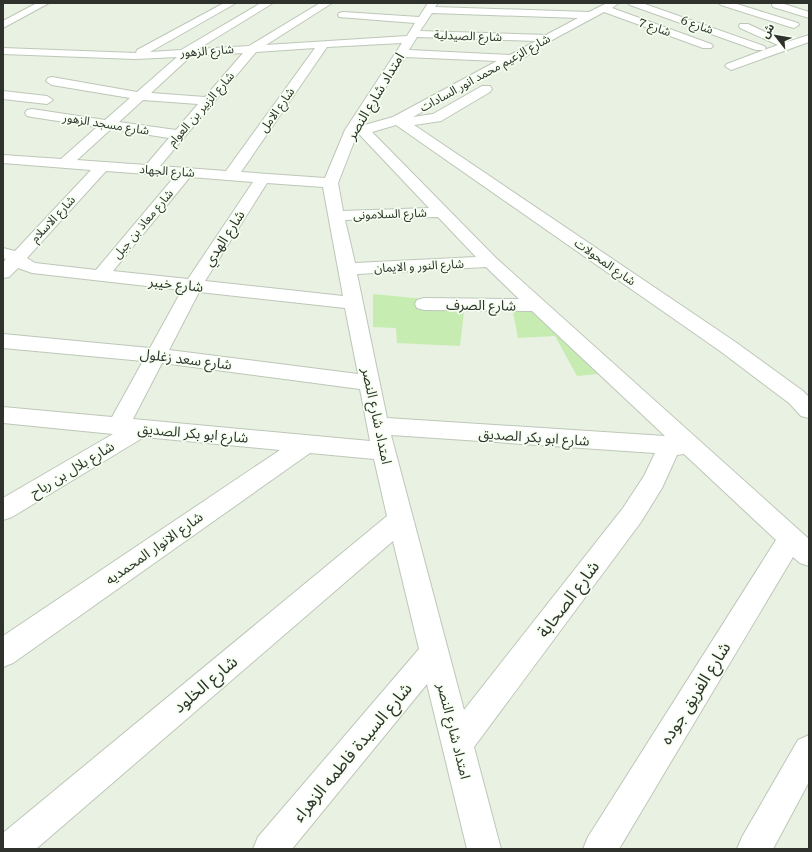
<svg xmlns="http://www.w3.org/2000/svg" width="812" height="852" font-family="'Roboto Serif','Noto Sans Arabic',serif">
  <style>
    .green { fill: #c7ecb1 }
    .lines { fill: none; stroke-linecap: round; stroke-linejoin: round }
    .minor-casing { stroke: #bdc7b8; stroke-width: 2 }
    .minor { fill: #fff; fill-rule: evenodd }
    .labels { text-anchor: middle; stroke-width: 3.5; stroke-linejoin: round; paint-order: stroke }
    .far-street-label { font-size: 12px; fill: #2e312c; stroke: #f5fff0 }
    .street-label { font-size: 14px; fill: #2e312c; stroke: #f5fff0 }
    .near-street-label { font-size: 17px; fill: #2e312c; stroke: #f5fff0 }
  </style>
  <rect width="100%" height="100%" fill="#e8f1e2"/>
  <g class="green">
    <polygon points="373,294 465,303 460,346 397,343 396,328 373,327"/>
    <polygon points="545,308 609,373 577,376 555,336 518,338 513,312"/>
  </g>
  <g class="lines">
    <g class="minor-casing">
      <g id="minor">
        <polygon points="37,3 49,3 3,28 3,21"/>
        <path d="M224,3H236L150,52L181,50L261,3H273L198,49L249,46L320,3H332L266,45L407,36L415,23L339,17L338,15L339,13L343,12L419,17L428,3H438L435,7L589,12L607,3H619L612,8L711,44L713,46L711,48H703L604,12L552,40L525,57L515,60L413,117L433,114L482,86H490L492,89L490,92L441,121L414,125L734,341L803,391L809,397V418L801,416L789,403L720,351L396,125L372,132L496,258L809,539V566L800,563L793,557L619,849H583L588,837L776,540L684,454L677,455L662,488L641,522L474,747L501,849H467L427,684L292,849H253L258,837L419,649L393,541L36,849H3V833L387,516L374,459L310,453L13,663L3,667V636L280,450L144,437L12,517L3,520V498L113,434L3,423V407L112,417L143,361L3,348V334L150,348L182,290L32,273L18,268L9,277L3,278V263L6,259L3,258V248L15,251L91,170L3,163V155L61,159L97,127L32,117L27,116L25,113L27,110L32,109L105,120L130,98L52,85L46,81L48,78L52,77L137,92L177,57L135,59L3,54V48L136,53L137,50ZM432,13L578,18L546,35L420,31ZM417,37L536,41L510,55L409,50ZM402,43L345,130L325,178L241,172L327,47ZM315,48L226,171L160,166L256,52ZM243,53L205,97L151,93L191,56ZM405,57L497,61L393,117L361,126ZM143,100L198,104L176,130L119,122ZM111,129L169,138L146,165L77,160ZM357,134H359L429,208L343,211L338,183ZM106,171L175,176L96,270L35,263L27,258ZM190,177L253,182L188,279L113,271ZM267,183L323,187L343,296L205,281ZM438,217L476,257L355,263L345,220ZM486,267L519,299L424,298L417,300L415,304L417,308L424,310L532,311L665,436L387,418L357,274ZM199,292L345,308L358,374L169,350ZM162,363L360,389L370,441L133,419ZM391,435L655,453L644,476L623,508L464,710Z"/>
        <polygon points="628,3 642,3 764,46 766,48 764,50 778,45 740,28 739,26 740,24 748,24 787,42 809,35 809,42 731,70 725,66 727,64 764,50 756,50 630,5"/>
        <polygon points="719,3 734,3 798,23 799,25 794,28 790,27 721,5"/>
        <polygon points="773,3 781,3 809,12 809,18 773,7 772,5"/>
        <polygon points="3,91 47,96 53,100 47,104 3,99"/>
        <polygon points="809,735 809,782 773,849 737,849 742,837 798,740"/>
      </g>
    </g>
    <use href="#minor" class="minor"/>
  </g>
  <g class="labels">
    <g class="far-street-label">
      <text transform="translate(697 25) rotate(19)" y="4">شارع 6</text>
      <text transform="translate(655 27) rotate(20)" y="4">شارع 7</text>
      <text transform="translate(468 36) rotate(2)" y="4">شارع الصيدلية</text>
      <text transform="translate(207 51) rotate(-4)" y="4">شارع الزهور</text>
      <text transform="translate(485 73) rotate(-29)" y="4">شارع الزعيم محمد انور السادات</text>
      <text transform="translate(201 109) rotate(-49)" y="4">شارع الزبير بن العوام</text>
      <text transform="translate(277 110) rotate(-55)" y="4">شارع الامل</text>
      <text transform="translate(106 124) rotate(9)" y="4">شارع مسجد الزهور</text>
      <text transform="translate(167 171) rotate(4)" y="4">شارع الجهاد</text>
      <text transform="translate(390 214) rotate(-2)" y="4">شارع السلامونى</text>
      <text transform="translate(53 219) rotate(-47)" y="4">شارع الاسلام</text>
      <text transform="translate(143 224) rotate(-50)" y="4">شارع معاذ بن جبل</text>
      <text transform="translate(605 262) rotate(35)" y="4">شارع المحولات</text>
      <text transform="translate(419 266) rotate(-3)" y="4">شارع النور و الايمان</text>
    </g>
    <g class="street-label">
      <text transform="translate(375 96) rotate(-59)" y="5">امتداد شارع النصر</text>
      <text transform="translate(224 238) rotate(-57)" y="5">شارع الهدي</text>
      <text transform="translate(176 284) rotate(6)" y="5">شارع خيبر</text>
      <text transform="translate(481 305) rotate(1)" y="5">شارع الصرف</text>
      <text transform="translate(186 359) rotate(7)" y="5">شارع سعد زغلول</text>
      <text transform="translate(377 416) rotate(78)" y="5">امتداد شارع النصر</text>
      <text transform="translate(193 433) rotate(5)" y="5">شارع ابو بكر الصديق</text>
      <text transform="translate(534 437) rotate(4)" y="5">شارع ابو بكر الصديق</text>
      <text transform="translate(72 469) rotate(-31)" y="5">شارع بلال بن رباح</text>
      <text transform="translate(154 548) rotate(-35)" y="5">شارع الانوار المحمديه</text>
      <text transform="translate(454 731) rotate(76)" y="5">امتداد شارع النصر</text>
    </g>
    <g class="near-street-label">
      <text transform="translate(568 599) rotate(-53)" y="6">شارع الصحابة</text>
      <text transform="translate(205 684) rotate(-40)" y="6">شارع الخلود</text>
      <text transform="translate(695 693) rotate(-58)" y="6">شارع الفريق جوده</text>
      <text transform="translate(352 752) rotate(-50)" y="6">شارع السيدة فاطمه الزهراء</text>
    </g>
  </g>
  <rect width="812" height="852" fill="none" stroke="#2e312c" stroke-width="8"/>
  <g transform="translate(776 36) rotate(301)" stroke="#f5fff0" stroke-width="3" paint-order="stroke">
  <path d="M0-3L7 15L0 10L-7 15Z" fill="#2e312c"/>
  <text y="-6" font-size="11" font-weight="bold" text-anchor="middle" fill="#2e312c">ش</text>
  </g>
</svg>
